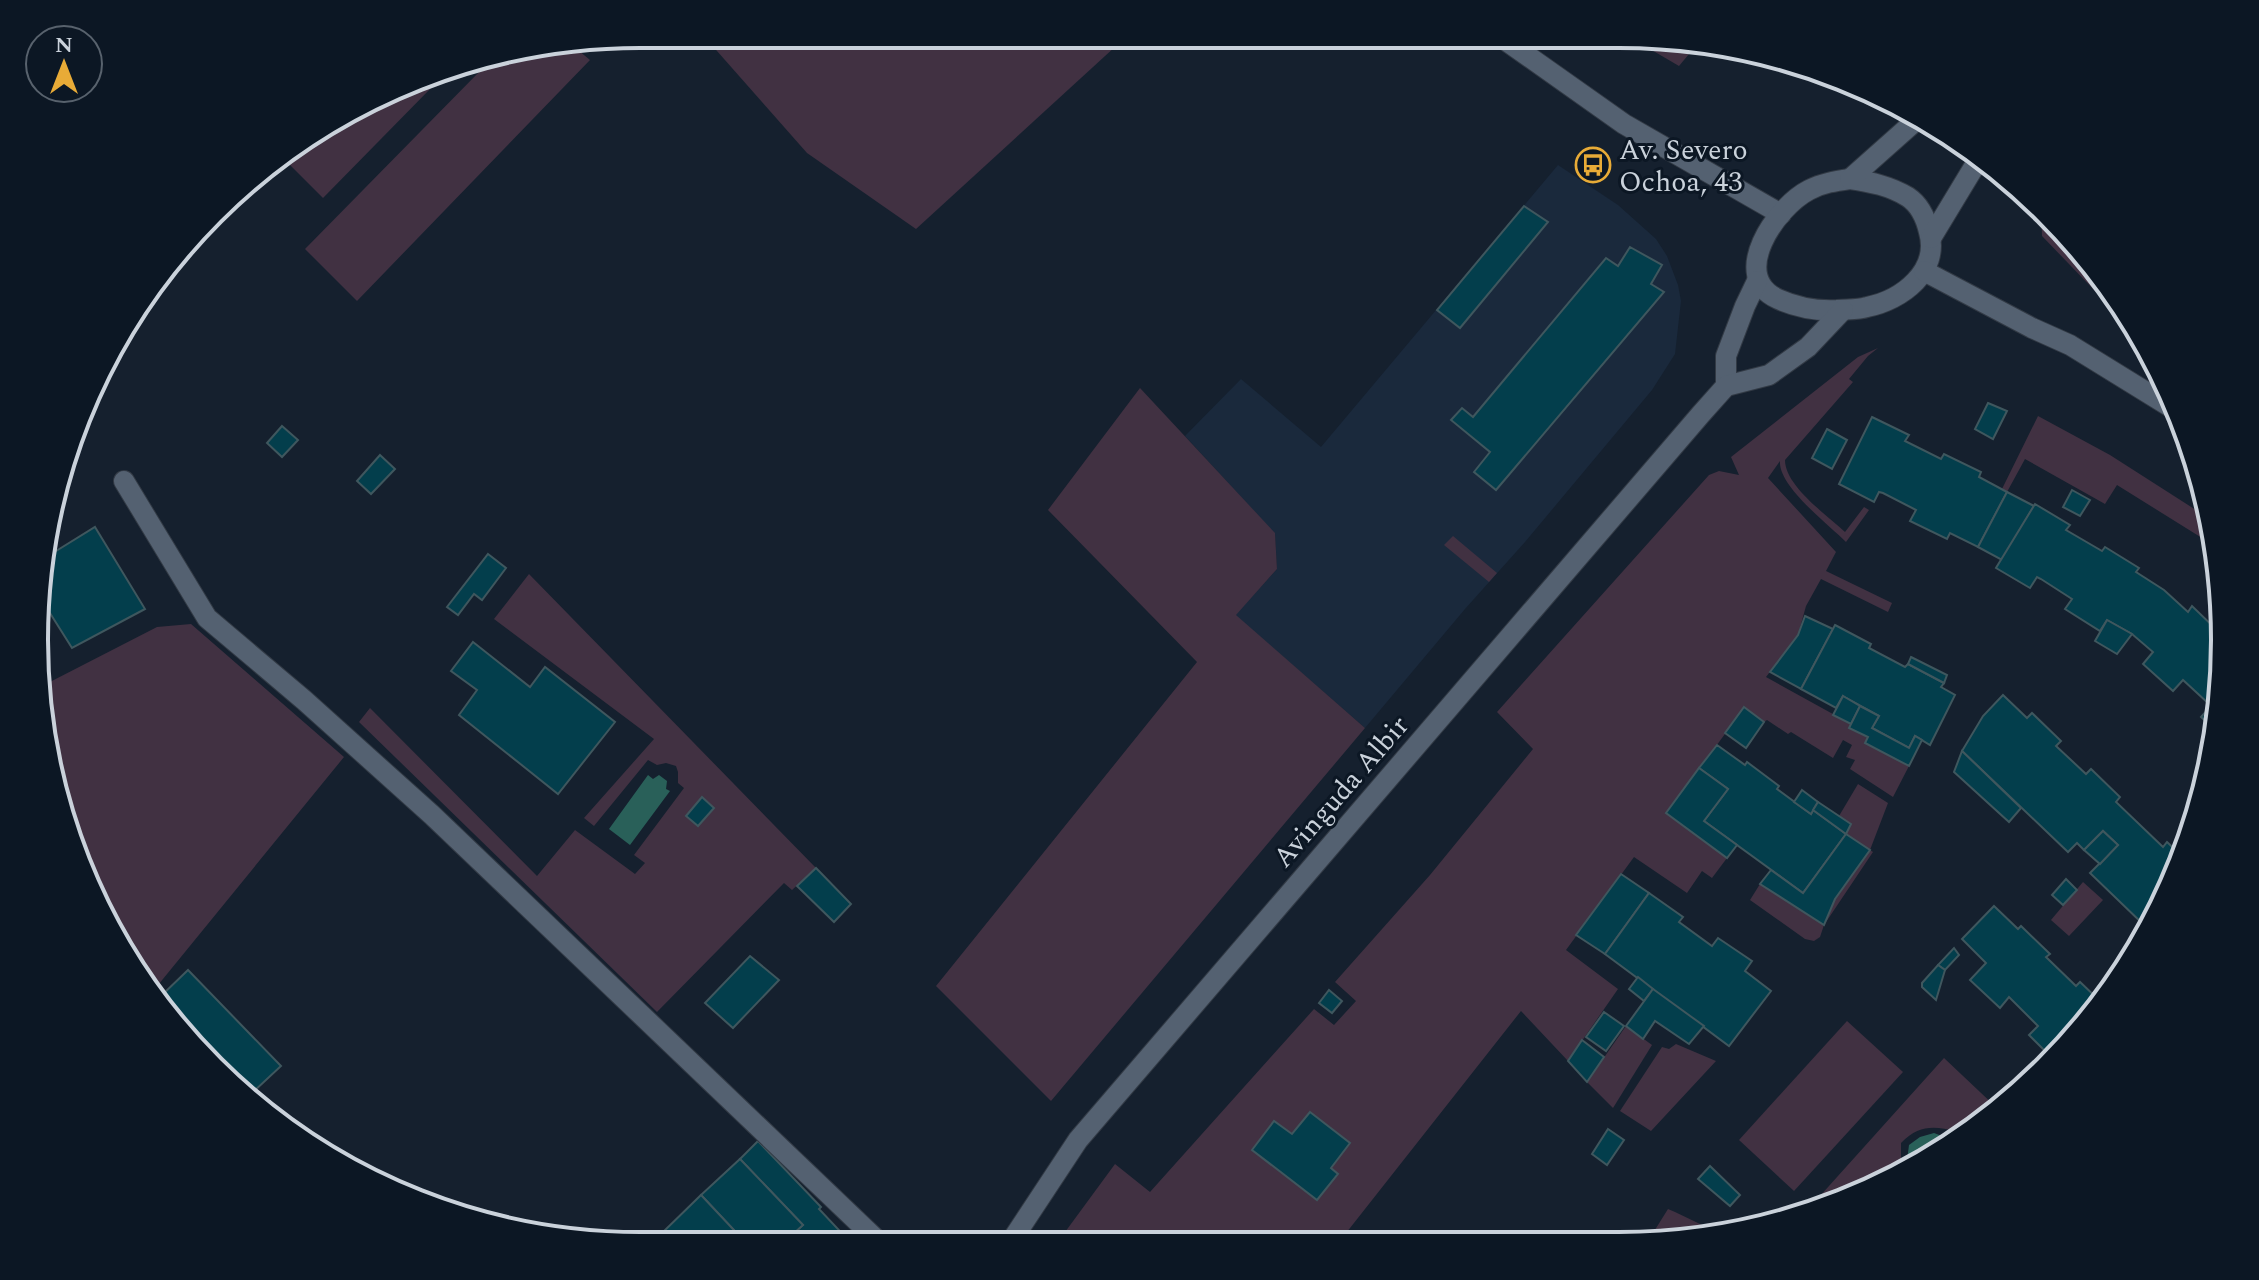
<svg xmlns="http://www.w3.org/2000/svg" width="2259" height="1280" font-family="Spectral,serif">
  <style>
    .built { fill: #1a293c }
    .green { fill: #413142 }
    .water { fill: #296059 }
    .building { fill: #033e4c; stroke: #3f575e; stroke-width: 2 }
    .lines { fill: none; stroke-linecap: round; stroke-linejoin: round }
    .minor-casing { stroke: #323a45; stroke-width: 22 }
    .minor { stroke: #546171; stroke-width: 20 }
    .labels { text-anchor: middle; stroke-width: 6; stroke-linejoin: round; paint-order: stroke }
    .poi-label { font-size: 28px; fill: #cad2db; stroke: #0c1724; text-anchor: start }
    .street-label { font-size: 28px; fill: #cad2db; stroke: #0c1724 }
    .rim { fill: none; stroke: #cad2db; stroke-width: 4 }
  </style>
  <rect width="100%" height="100%" fill="#15202e"/>
  <polygon class="built" points="1558,165 1618,205 1656,239 1667,256 1678,285 1681,301 1675,354 1652,390 1525,542 1465,609 1365,728 1235,615 1277,569 1275,534 1185,436 1241,379 1321,447"/>
  <g class="green">
    <polygon points="702,34 1128,35 916,229 807,153"/>
    <polygon points="1626,35 1658,35 1699,42 1679,66"/>
    <polygon points="572,45 590,60 357,301 305,249 480,71 471,62"/>
    <polygon points="423,78 432,87 323,198 280,155"/>
    <polygon points="2041,209 2100,271 2124,310 2096,292 2042,236"/>
    <path d="M1878,348L1868,356L1849,379L1853,382L1785,460C1785,486 1827,515 1845,532L1864,507L1869,510L1846,542C1828,524 1778,486 1780,461L1768,478L1836,552L1826,571L1892,603L1888,612L1821,579L1806,606L1798,635L1766,677L1851,724L1850,728L1868,737L1865,743L1909,766L1893,797L1850,769L1855,760L1846,757L1852,745L1843,740L1833,758L1791,732L1788,734L1767,720L1764,722L1744,708L1667,813L1727,858L1712,878L1702,871L1687,893L1634,857L1566,950L1618,989L1568,1061L1521,1011L1339,1242L1137,1243L1125,1233L1117,1243H1057L1115,1164L1150,1192L1314,1009L1334,1025L1356,1001L1335,982L1430,875L1533,749L1497,712L1709,475L1719,471L1739,475L1731,457L1858,357Z"/>
    <polygon points="1140,388 1275,533 1277,569 1236,615 1365,728 1051,1101 936,986 1197,662 1048,510"/>
    <polygon points="2038,416 2110,455 2210,519 2212,532 2209,529 2202,538 2117,485 2105,504 2025,459 2007,492 2002,489"/>
    <polygon points="1453,536 1497,573 1489,582 1444,545"/>
    <polygon points="529,574 816,868 792,890 784,883 657,1012 359,722 370,708 537,876 575,830 635,874 645,863 634,855 684,788 678,783 678,772 676,766 666,763 657,765 648,760 594,826 584,818 654,739 494,619"/>
    <polygon points="191,624 344,757 154,990 80,871 35,679 36,667 46,684 157,627"/>
    <polygon points="1858,784 1888,803 1870,850 1873,852 1824,925 1820,937 1814,941 1805,939 1750,900 1760,884 1824,925 1835,899 1869,850 1846,834 1851,824 1839,816"/>
    <polygon points="2083,882 2103,900 2069,936 2051,920"/>
    <polygon points="1847,1021 1903,1072 1794,1191 1739,1140"/>
    <polygon points="1626,1026 1652,1045 1613,1108 1587,1082"/>
    <polygon points="1676,1044 1716,1061 1651,1131 1620,1111 1662,1047 1669,1049"/>
    <path d="M1944,1058L1998,1109L1962,1139L1956,1131C1933,1126 1919,1125 1901,1143V1160L1896,1173L1871,1180L1850,1192L1838,1202L1814,1214L1802,1216Z"/>
    <polygon points="1668,1209 1675,1212 1723,1235 1698,1241 1648,1241"/>
  </g>
  <g class="water">
    <polygon points="648,775 653,779 659,775 667,781 666,789 670,791 630,845 609,829"/>
    <polygon points="1934,1133 1953,1140 1956,1144 1906,1168 1909,1145 1920,1137"/>
  </g>
  <g class="building">
    <polygon points="1524,206 1548,222 1460,328 1437,310"/>
    <polygon points="1630,247 1662,265 1651,284 1664,292 1496,490 1474,472 1490,452 1451,420 1462,408 1473,417 1606,258 1618,266"/>
    <polygon points="1988,403 2007,411 1993,439 1975,429"/>
    <polygon points="1872,417 1909,435 1905,441 1941,459 1944,454 1981,472 1979,477 2007,492 1978,547 1950,533 1947,539 1910,521 1916,510 1883,493 1879,492 1874,502 1839,484"/>
    <polygon points="282,426 298,440 282,457 267,443"/>
    <polygon points="1827,429 1847,440 1832,469 1812,458"/>
    <polygon points="380,455 395,469 371,494 357,481"/>
    <polygon points="2072,490 2090,500 2080,516 2063,507"/>
    <polygon points="2007,492 2034,506 2002,560 1978,547"/>
    <polygon points="2035,504 2070,525 2066,530 2102,551 2105,547 2139,568 2136,572 2164,590 2188,612 2192,606 2222,635 2218,639 2222,643 2220,720 2217,732 2201,717 2211,706 2209,704 2183,680 2173,691 2143,664 2153,652 2132,634 2107,620 2100,631 2065,609 2072,599 2041,579 2037,577 2030,588 1996,568"/>
    <polygon points="95,527 145,609 72,648 43,602 48,556"/>
    <polygon points="488,554 506,568 482,600 474,594 458,615 447,607"/>
    <polygon points="1805,616 1833,629 1801,689 1770,672 1798,635"/>
    <polygon points="2107,620 2132,634 2117,654 2095,641"/>
    <polygon points="1835,625 1871,644 1869,648 1905,667 1908,664 1944,683 1941,687 1955,695 1930,745 1915,736 1909,748 1872,728 1879,716 1846,698 1843,696 1836,708 1801,689"/>
    <polygon points="473,642 530,687 545,667 615,722 558,794 459,715 477,690 451,671"/>
    <polygon points="1911,657 1947,675 1944,683 1908,664"/>
    <polygon points="2003,695 2027,718 2032,713 2061,741 2056,746 2086,774 2091,769 2120,797 2116,802 2163,847 2167,842 2183,857 2155,918 2153,915 2144,925 2090,873 2118,845 2103,831 2084,850 2077,843 2068,852 1962,751 1983,716"/>
    <polygon points="1843,696 1860,706 1851,724 1833,715"/>
    <polygon points="1860,706 1879,716 1872,728 1909,748 1915,736 1922,740 1909,766 1865,743 1868,737 1849,728"/>
    <polygon points="1744,707 1764,722 1746,748 1725,733"/>
    <polygon points="1717,745 1745,765 1747,762 1779,786 1777,789 1811,814 1813,810 1846,834 1803,893 1704,821 1728,789 1699,768"/>
    <polygon points="1962,751 2021,808 2009,822 1954,772"/>
    <polygon points="1699,768 1728,789 1704,821 1737,845 1727,858 1666,813"/>
    <polygon points="1802,790 1818,802 1811,814 1794,802"/>
    <polygon points="702,797 714,808 698,826 686,816"/>
    <polygon points="1818,802 1851,824 1846,834 1813,810"/>
    <polygon points="2103,831 2118,845 2100,864 2084,850"/>
    <polygon points="1846,834 1870,850 1835,899 1824,925 1760,884 1771,870 1803,893"/>
    <polygon points="816,868 851,904 834,922 797,886"/>
    <polygon points="1621,874 1649,893 1605,954 1576,935"/>
    <polygon points="2066,879 2077,890 2063,905 2052,895"/>
    <polygon points="1649,893 1683,917 1679,922 1712,946 1718,938 1752,961 1745,971 1771,991 1729,1046 1605,954"/>
    <polygon points="1994,906 2018,929 2021,926 2050,954 2046,957 2076,986 2080,982 2100,1001 2054,1060 2029,1035 2038,1026 2009,997 2000,1008 1970,980 1986,963 1962,939"/>
    <polygon points="1954,948 1959,955 1945,970 1938,965"/>
    <polygon points="750,956 779,980 733,1028 705,1003"/>
    <polygon points="1938,965 1945,970 1936,1000 1922,987 1922,983"/>
    <polygon points="188,970 281,1066 253,1092 161,996"/>
    <polygon points="1638,977 1653,989 1644,1001 1629,989"/>
    <polygon points="1653,989 1704,1026 1689,1044 1655,1021 1643,1039 1626,1026"/>
    <polygon points="1329,990 1342,1001 1332,1013 1319,1003"/>
    <polygon points="1604,1012 1624,1026 1606,1051 1586,1037"/>
    <polygon points="1582,1040 1604,1057 1587,1082 1568,1061"/>
    <polygon points="1310,1112 1350,1143 1331,1168 1338,1174 1317,1200 1252,1150 1274,1121 1292,1134"/>
    <polygon points="1608,1129 1624,1140 1607,1165 1592,1154"/>
    <polygon points="758,1141 821,1207 819,1209 852,1244 782,1244 803,1225 740,1159"/>
    <polygon points="740,1159 803,1225 782,1244 747,1244 701,1195"/>
    <polygon points="1710,1166 1740,1195 1730,1206 1698,1179"/>
    <polygon points="701,1195 747,1244 669,1244 660,1235"/>
  </g>
  <g class="lines">
    <g class="minor-casing">
      <g id="minor">
        <polyline points="1498,35 1624,124 1781,214"/>
        <path d="M1850,179C1871,182 1890,186 1908,197C1920,205 1926,219 1929,232C1940,271 1902,300 1867,307C1858,310 1847,309 1837,310C1816,311 1798,308 1778,299C1728,276 1776,207 1809,190C1822,183 1836,181 1850,179Z"/>
        <polyline points="1850,179 1922,115"/>
        <polyline points="1931,238 1980,157"/>
        <polyline points="1924,271 2032,328 2070,345 2177,411"/>
        <polyline points="1726,386 1726,356 1745,306 1757,281"/>
        <polyline points="124,481 207,618 304,700 432,815 881,1244"/>
        <polyline points="1010,1243 1078,1140 1701,414 1726,386 1769,375 1808,347 1843,310"/>
      </g>
    </g>
    <use href="#minor" class="minor"/>
  </g>
  <defs>
    <g id="bus-ring" transform="scale(1.8)"><circle r="9.5" fill="#0c1724" stroke="#e8ab37" stroke-width="1.5"/><path d="M-5-6H5V4H4V6H2V4H-2V6H-4V4H-5ZM-3.5-4V0h7V-4ZM-3.5 1.2v1.5H-2V1.2ZM2 1.2v1.5H3.5V1.2Z" fill="#e8ab37"/></g>
  </defs>
  <g fill-rule="evenodd">
    <use href="#bus-ring" x="1593" y="165"/>
  </g>
  <g class="labels">
    <g class="poi-label">
      <text x="1619" y="159">Av. Severo<tspan x="1619" dy="32">Ochoa, 43</tspan></text>
    </g>
    <g class="street-label">
      <text transform="translate(1340 791) rotate(-49)" y="10">Avinguda Albir</text>
    </g>
  </g>
  <path d="M0 0H2259V1280H0ZM640 48H1619A592 592 0 0 1 2211 640V640A592 592 0 0 1 1619 1232H640A592 592 0 0 1 48 640V640A592 592 0 0 1 640 48Z" fill="#0c1724" fill-rule="evenodd"/>
  <path class="rim" d="M640 48H1619A592 592 0 0 1 2211 640V640A592 592 0 0 1 1619 1232H640A592 592 0 0 1 48 640V640A592 592 0 0 1 640 48Z"/>
  <g transform="translate(64 64)"><circle r="38" fill="#0c1724" stroke="#58626d" stroke-width="2"/>
  <path d="M0-6L14 30L0 20L-14 30Z" fill="#e8ab37"/>
  <text y="-12" font-size="22" font-weight="bold" text-anchor="middle" fill="#cad2db">N</text>
  </g>
</svg>
